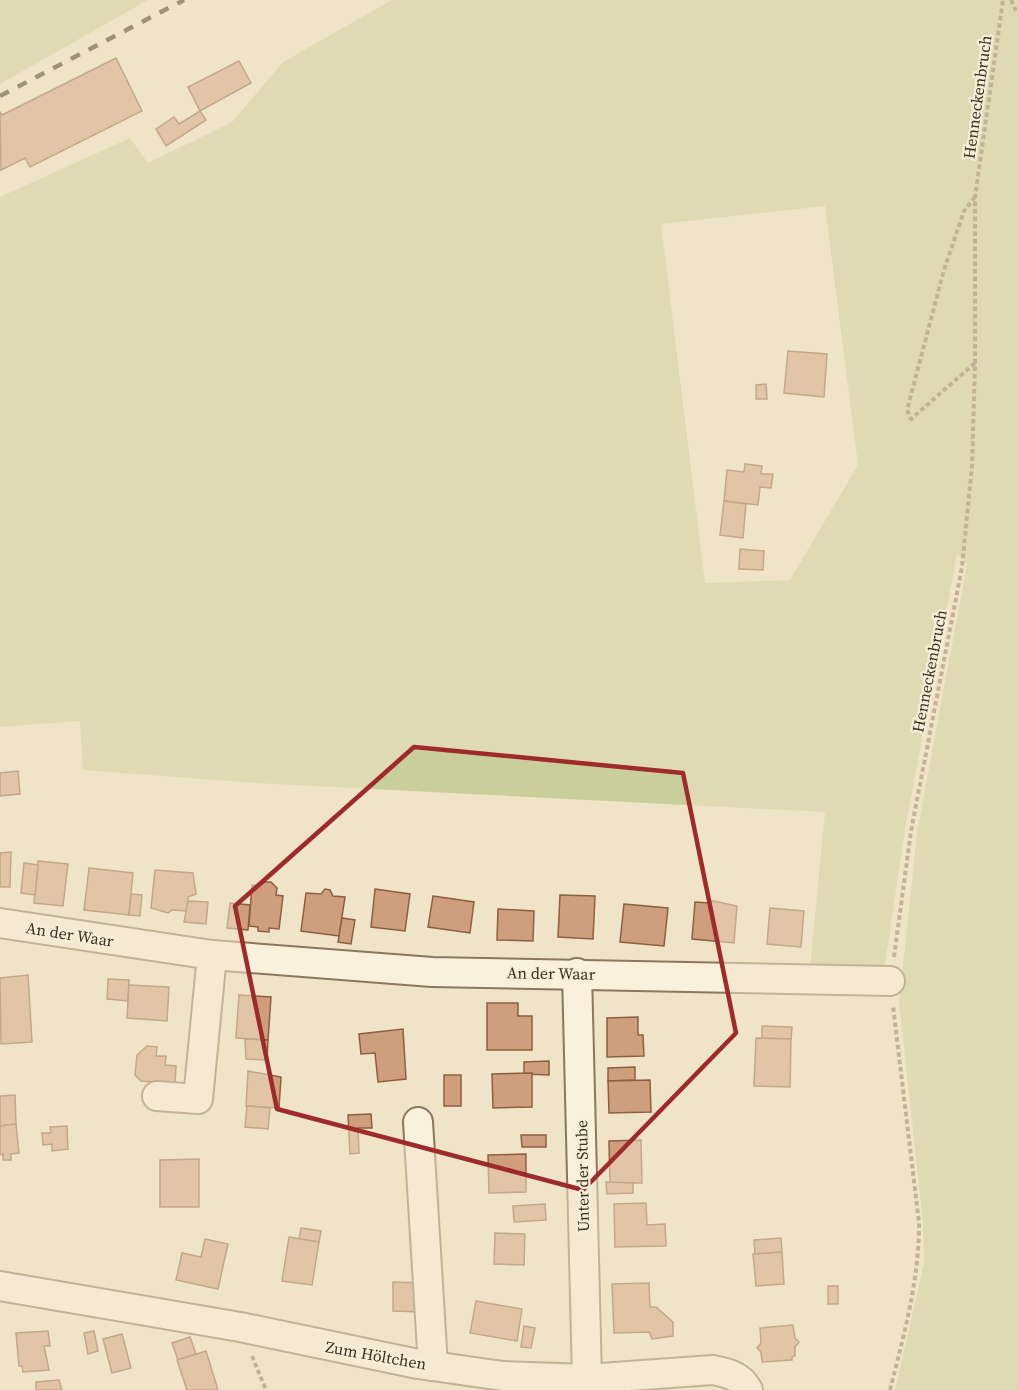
<svg xmlns="http://www.w3.org/2000/svg" width="1017" height="1390" font-family="'Source Serif 4',serif">
  <style>
    .green { fill: #c9cf9b; fill-rule: evenodd }
    .building { fill: #cf9f7d; stroke: #8d5f41; stroke-width: 1.5 }
    .lines { fill: none; stroke-linecap: round; stroke-linejoin: round }
    .minor-casing { stroke: #8d765c; stroke-width: 32 }
    .path { stroke: #8d765c; stroke-width: 4; stroke-dasharray: 4.5 3; stroke-linecap: butt }
    .minor { stroke: #faf1dc; stroke-width: 28 }
    .rail { stroke: #3d2e20; stroke-width: 4.5; stroke-dasharray: 10 10; stroke-linecap: butt }
    .marked { fill: none; stroke: #9e2a2b; stroke-width: 4.5; stroke-linejoin: round }
    .labels { text-anchor: middle; stroke-width: 4.5; stroke-linejoin: round; paint-order: stroke }
    .street-label { font-size: 16px; fill: #3d2e20; stroke: #f7eed8 }
  </style>
  <rect width="100%" height="100%" fill="#f0e4c8"/>
  <g class="green">
    <polygon points="0,0 148,0 0,84"/>
    <path d="M392,0H1017V1390H895L924,1263L923,1223L899,1002L917,833L967,564L957,554L906,824L884,971L810,968L825,812L254,783L83,770L80,721L0,727V197L130,138L148,163L232,122L283,62ZM825,206L858,465L790,580L705,583L661,224Z"/>
  </g>
  <g class="building">
    <polygon points="116,58 142,111 30,167 25,158 1,170 0,112 2,115"/>
    <polygon points="239,61 251,83 200,111 188,87"/>
    <polygon points="200,111 206,120 166,146 156,129 174,117 179,124"/>
    <polygon points="788,351 827,354 824,397 784,393"/>
    <polygon points="766,384 767,399 756,399 756,385"/>
    <polygon points="745,464 762,466 761,474 773,474 771,488 760,487 758,505 724,501 727,470 744,472"/>
    <polygon points="724,501 746,504 743,538 720,535"/>
    <polygon points="740,549 764,551 763,570 739,569"/>
    <polygon points="18,771 20,794 0,796 0,773"/>
    <polygon points="11,852 10,887 0,887 0,853"/>
    <polygon points="38,861 68,864 63,906 34,903"/>
    <polygon points="24,863 38,865 35,895 21,893"/>
    <polygon points="89,868 133,873 129,915 84,910"/>
    <polygon points="155,870 193,873 196,894 188,897 187,911 172,910 168,913 151,908"/>
    <polygon points="265,882 271,882 277,888 276,895 283,896 279,929 269,928 269,932 258,931 258,927 249,926 252,885 259,886"/>
    <polygon points="325,889 330,890 333,896 345,897 339,936 301,931 306,893 321,894"/>
    <polygon points="375,889 410,894 405,931 371,927"/>
    <polygon points="131,894 142,895 140,916 129,915"/>
    <polygon points="560,895 595,896 593,939 558,937"/>
    <polygon points="433,896 474,902 470,933 428,927"/>
    <polygon points="709,900 737,906 734,943 692,939 695,902 709,903"/>
    <polygon points="188,901 208,902 206,924 184,922"/>
    <polygon points="230,903 250,905 248,930 227,928"/>
    <polygon points="624,904 668,908 664,946 620,942"/>
    <polygon points="770,908 804,911 801,947 767,944"/>
    <polygon points="498,909 534,911 533,941 497,940"/>
    <polygon points="342,918 355,920 351,944 338,942"/>
    <polygon points="28,975 32,1042 1,1044 0,978"/>
    <polygon points="108,979 129,980 128,1001 107,999"/>
    <polygon points="129,985 169,987 167,1021 127,1018"/>
    <polygon points="239,995 271,997 268,1040 236,1038"/>
    <polygon points="487,1003 518,1003 518,1016 532,1016 532,1050 487,1050"/>
    <polygon points="638,1017 638,1035 643,1035 644,1056 607,1057 607,1018"/>
    <polygon points="762,1026 792,1027 791,1039 762,1038"/>
    <polygon points="403,1029 406,1079 378,1082 375,1053 361,1054 359,1034"/>
    <polygon points="756,1038 791,1039 790,1087 754,1086"/>
    <polygon points="245,1039 268,1040 267,1060 246,1059"/>
    <polygon points="147,1046 157,1047 156,1056 166,1056 165,1065 176,1066 175,1084 141,1081 135,1075 137,1055"/>
    <polygon points="549,1061 549,1075 524,1074 524,1062"/>
    <polygon points="635,1067 635,1080 608,1081 608,1068"/>
    <polygon points="248,1071 281,1077 279,1108 246,1106"/>
    <polygon points="532,1073 532,1107 493,1108 492,1074"/>
    <rect x="444" y="1075" width="17" height="31"/>
    <polygon points="650,1080 651,1112 609,1113 608,1081"/>
    <polygon points="15,1095 16,1124 0,1126 0,1096"/>
    <polygon points="247,1106 270,1108 268,1129 245,1127"/>
    <polygon points="371,1114 372,1128 358,1128 359,1153 350,1154 348,1115"/>
    <polygon points="16,1124 19,1153 11,1154 11,1160 3,1160 3,1154 0,1155 0,1126"/>
    <polygon points="67,1126 68,1149 52,1151 52,1144 43,1145 42,1133 51,1133 50,1127"/>
    <polygon points="521,1135 546,1135 546,1147 522,1147"/>
    <polygon points="641,1140 642,1183 610,1183 609,1141"/>
    <polygon points="526,1154 526,1192 489,1193 488,1155"/>
    <polygon points="199,1159 199,1207 160,1207 160,1160"/>
    <polygon points="606,1182 633,1183 633,1193 607,1194"/>
    <polygon points="646,1203 647,1225 665,1224 666,1246 615,1247 614,1204"/>
    <polygon points="545,1204 546,1220 514,1222 513,1206"/>
    <polygon points="301,1228 321,1231 319,1242 299,1239"/>
    <polygon points="495,1233 525,1234 524,1265 494,1264"/>
    <polygon points="289,1237 319,1242 312,1285 282,1281"/>
    <polygon points="781,1238 782,1252 755,1254 754,1240"/>
    <polygon points="205,1239 228,1244 218,1289 176,1280 182,1253 201,1257"/>
    <polygon points="782,1252 784,1284 756,1286 753,1254"/>
    <polygon points="393,1282 424,1283 423,1312 393,1311"/>
    <polygon points="649,1283 650,1307 656,1307 673,1322 673,1336 652,1339 649,1332 614,1333 612,1284"/>
    <rect x="828" y="1286" width="10" height="18"/>
    <polygon points="476,1301 522,1309 517,1341 470,1333"/>
    <polygon points="793,1325 795,1338 799,1342 795,1347 795,1356 792,1357 792,1360 762,1362 761,1352 757,1348 761,1343 760,1328"/>
    <polygon points="524,1326 535,1328 531,1348 521,1347"/>
    <polygon points="48,1331 50,1346 44,1346 49,1370 23,1372 22,1366 19,1366 16,1333"/>
    <polygon points="94,1331 98,1351 88,1354 84,1333"/>
    <polygon points="122,1334 131,1368 112,1373 103,1339"/>
    <polygon points="190,1337 196,1354 178,1360 172,1343"/>
    <polygon points="206,1351 218,1390 187,1390 177,1360"/>
    <polygon points="59,1380 62,1390 36,1390 36,1382"/>
  </g>
  <g class="lines">
    <g class="minor-casing">
      <g id="minor">
        <polyline points="0,923 212,955 432,972 890,981"/>
        <polyline points="577,973 587,1379"/>
        <polyline points="157,1096 198,1099 212,955"/>
        <polyline points="418,1122 433,1366"/>
        <path d="M0,1286L240,1327L418,1364L503,1376L587,1379L713,1370C728,1373 741,1376 748,1390"/>
      </g>
    </g>
    <g class="path">
      <polyline points="1011,0 1017,13"/>
      <polyline points="975,197 964,211 944,270 907,410 911,419 975,363"/>
      <polyline points="894,957 911,831 962,567 972,466 975,363 975,197 1003,0"/>
      <polyline points="252,1356 266,1390"/>
      <path d="M890,1390C904,1334 919,1282 919,1223L893,1006"/>
    </g>
    <use href="#minor" class="minor"/>
    <polyline class="rail" points="0,96 184,0"/>
  </g>
  <path d="M0 0H1017V1390H0ZM414,747L683,773L736,1033L583,1190L277,1109L235,906Z" fill="#f0e4c8" fill-opacity=".55" fill-rule="evenodd"/>
  <path class="marked" d="M414,747L683,773L736,1033L583,1190L277,1109L235,906Z"/>
  <g class="labels">
    <g class="street-label">
      <text transform="translate(977 97) rotate(-82)" y="6">Henneckenbruch</text>
      <text transform="translate(929 671) rotate(-79)" y="6">Henneckenbruch</text>
      <text transform="translate(70 934) rotate(9)" y="6">An der Waar</text>
      <text transform="translate(551 973) rotate(1)" y="6">An der Waar</text>
      <text transform="translate(582 1176) rotate(-91)" y="6">Unter der Stube</text>
      <text transform="translate(376 1355) rotate(10)" y="6">Zum Höltchen</text>
    </g>
  </g>
</svg>
